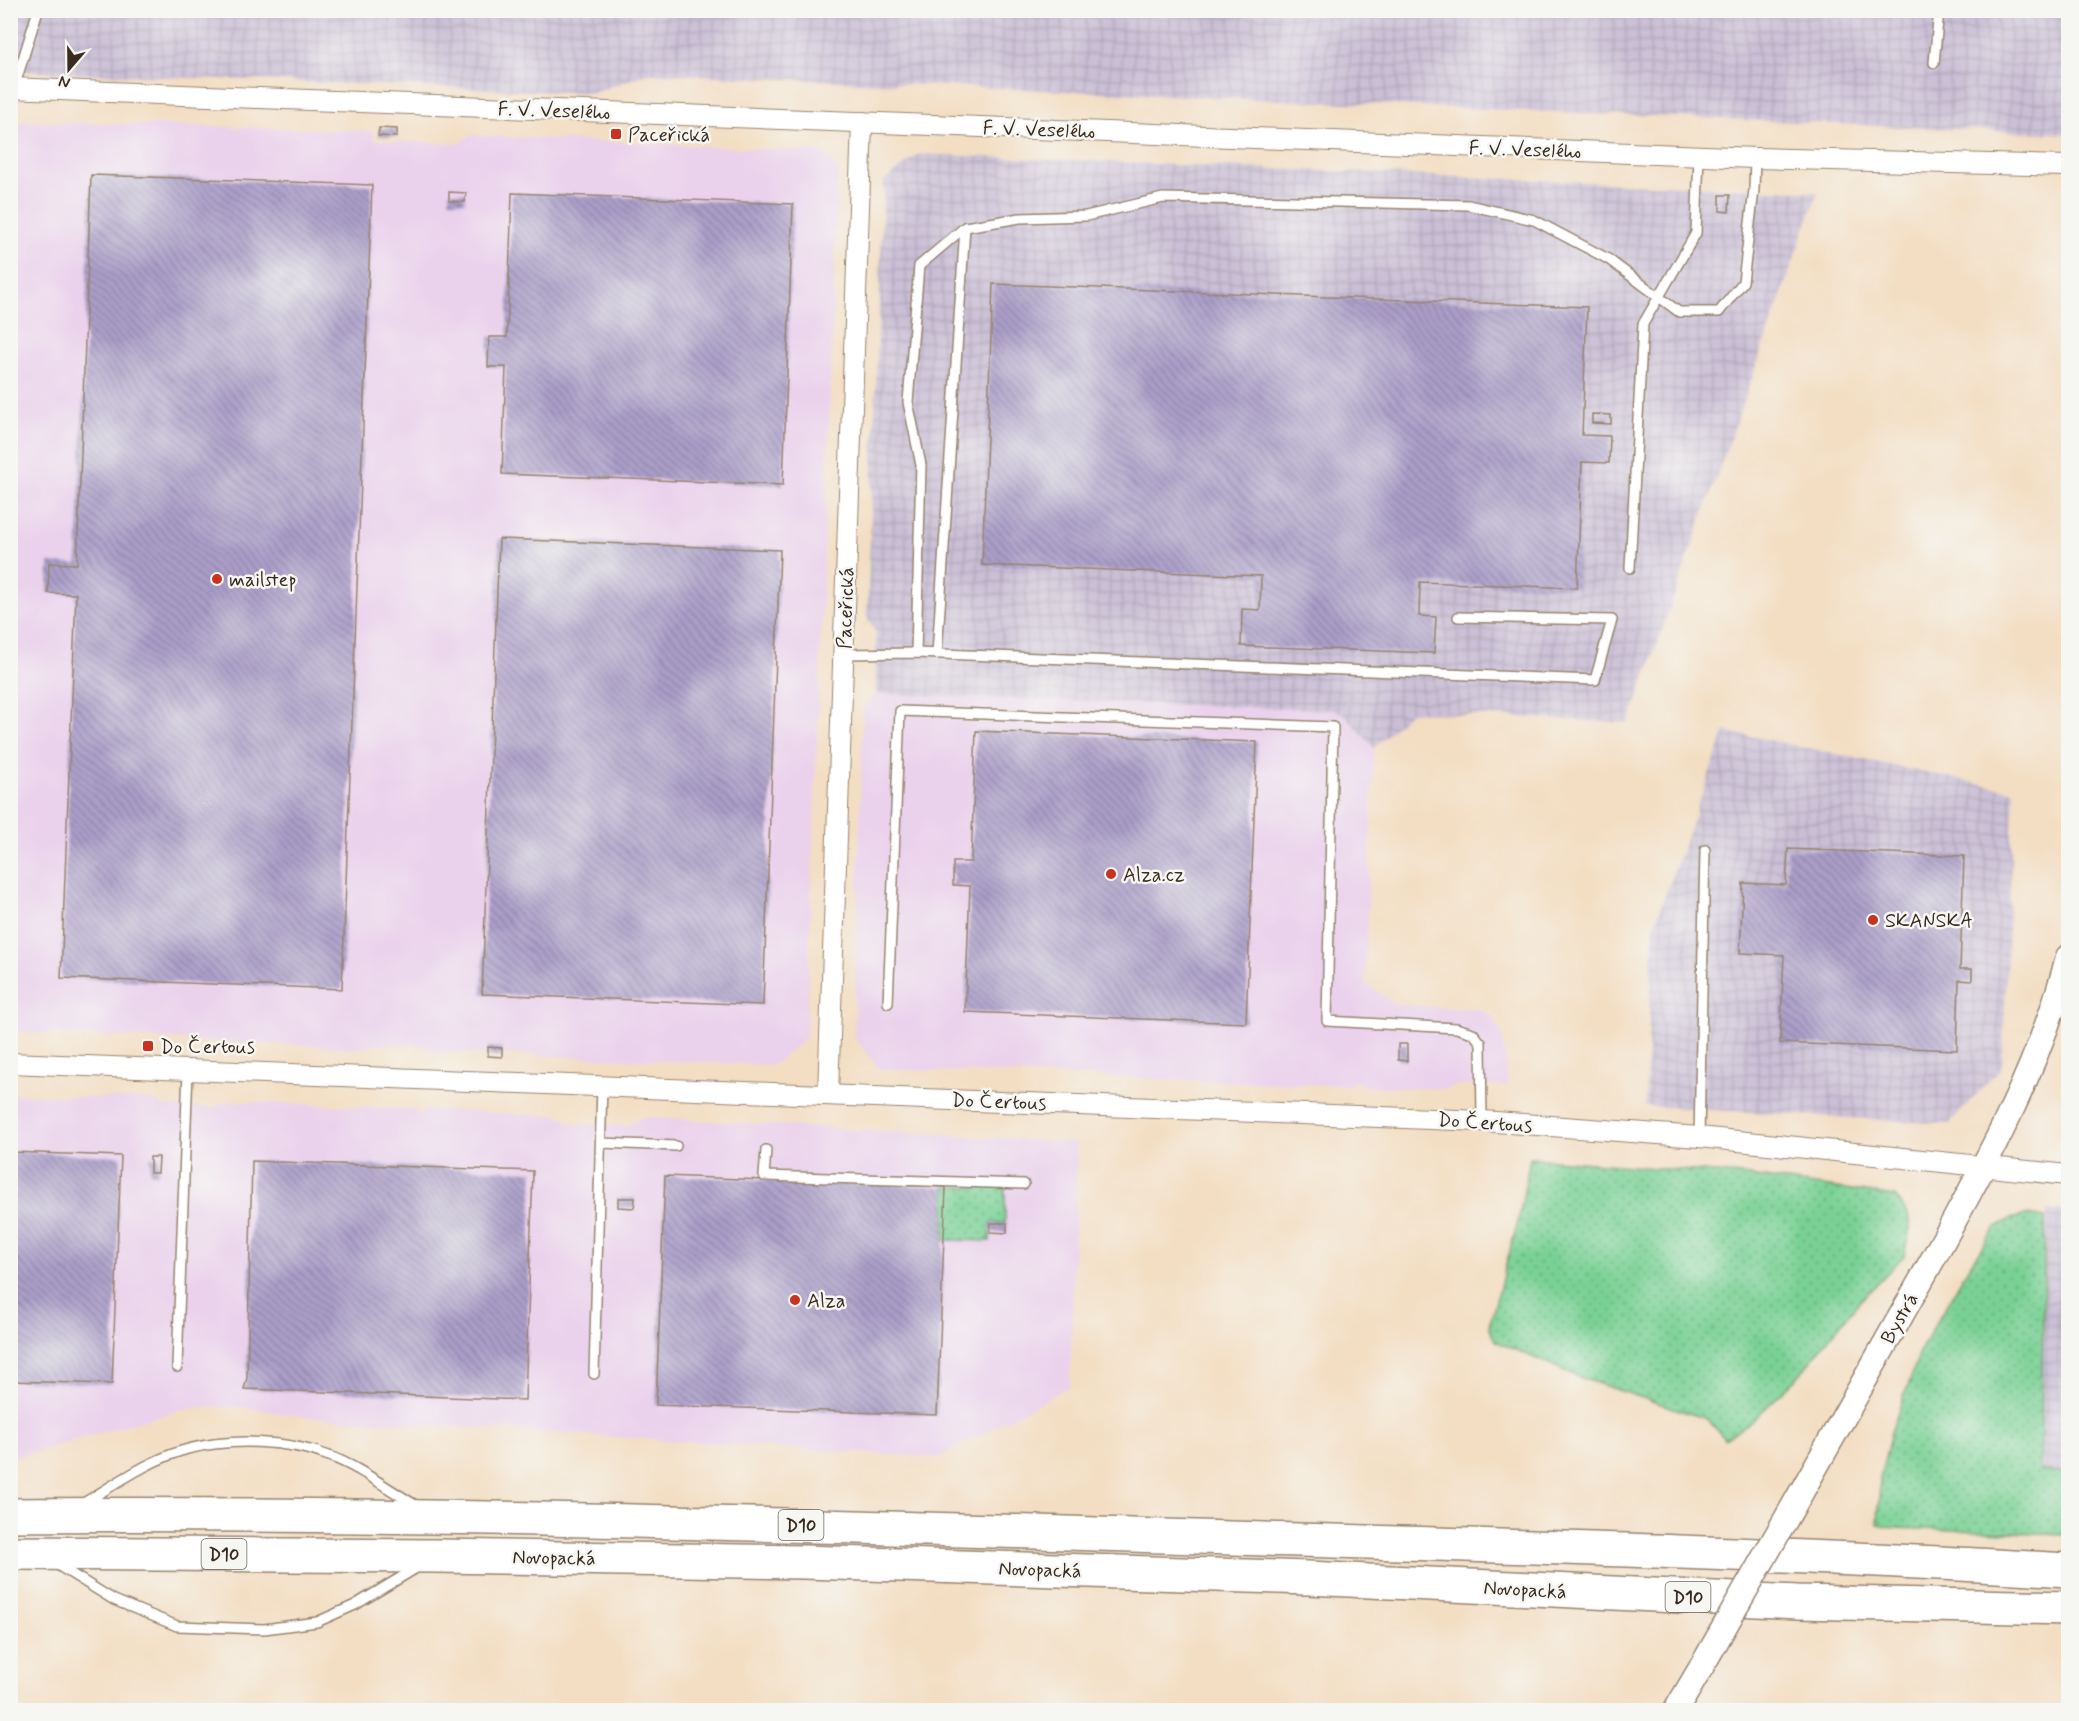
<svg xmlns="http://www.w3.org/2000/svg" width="2079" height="1721" font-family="Mynerve,sans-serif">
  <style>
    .built { fill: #ead1ec }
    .industrial { fill: url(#industrial-grid) }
    .grass { fill: url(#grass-dots); stroke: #5a7e5a; stroke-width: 1.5 }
    .building { fill: url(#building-back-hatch) }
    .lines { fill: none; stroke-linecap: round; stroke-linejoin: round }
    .service-casing { stroke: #978470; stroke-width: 12 }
    .minor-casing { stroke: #978470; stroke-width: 22 }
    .tertiary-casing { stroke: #978470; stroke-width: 27 }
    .motorway-casing { stroke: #978470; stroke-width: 36 }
    .service { stroke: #fff; stroke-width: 9 }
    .minor { stroke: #fff; stroke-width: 20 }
    .tertiary { stroke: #fff; stroke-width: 24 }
    .motorway { stroke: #fff; stroke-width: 33 }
    .tertiary-bridge-casing { stroke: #978470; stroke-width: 27; stroke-linecap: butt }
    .tertiary-bridge { stroke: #fff; stroke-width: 24 }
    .poi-dot { fill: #c8321e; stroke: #f6f6f2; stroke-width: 2 }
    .labels { text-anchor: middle; stroke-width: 5; stroke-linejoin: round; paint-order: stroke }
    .shield { fill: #f6f6f2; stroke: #73675e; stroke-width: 1.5 }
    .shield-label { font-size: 18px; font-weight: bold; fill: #3b2a1e }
    .street-label { font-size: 20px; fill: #3b2a1e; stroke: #f6f6f2 }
    .poi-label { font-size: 20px; fill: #3b2a1e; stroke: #f6f6f2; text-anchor: start }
  </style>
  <defs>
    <pattern id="industrial-grid" width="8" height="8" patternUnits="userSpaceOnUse" patternTransform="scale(1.5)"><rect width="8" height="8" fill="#cabfd6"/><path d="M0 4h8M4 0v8" fill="none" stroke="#aea4b7"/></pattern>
    <pattern id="grass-dots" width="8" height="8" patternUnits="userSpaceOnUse" patternTransform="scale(1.5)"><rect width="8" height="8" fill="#7ad195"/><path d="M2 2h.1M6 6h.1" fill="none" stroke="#65aa79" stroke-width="1.8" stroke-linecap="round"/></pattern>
    <pattern id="building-back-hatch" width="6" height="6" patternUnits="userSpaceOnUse" patternTransform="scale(1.5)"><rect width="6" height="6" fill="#ab9fc9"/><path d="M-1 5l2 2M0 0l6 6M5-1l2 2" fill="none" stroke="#8c82a3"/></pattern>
  </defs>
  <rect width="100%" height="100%" fill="#f6f6f2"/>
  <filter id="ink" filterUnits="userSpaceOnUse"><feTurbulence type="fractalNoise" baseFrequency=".0167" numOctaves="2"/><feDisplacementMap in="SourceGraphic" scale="12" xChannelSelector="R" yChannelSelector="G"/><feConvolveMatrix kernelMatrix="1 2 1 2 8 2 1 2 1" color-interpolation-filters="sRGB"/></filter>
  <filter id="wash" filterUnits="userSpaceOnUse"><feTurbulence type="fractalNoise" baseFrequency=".008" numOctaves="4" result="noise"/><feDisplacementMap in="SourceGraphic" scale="24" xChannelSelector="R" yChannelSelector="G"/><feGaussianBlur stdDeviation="1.35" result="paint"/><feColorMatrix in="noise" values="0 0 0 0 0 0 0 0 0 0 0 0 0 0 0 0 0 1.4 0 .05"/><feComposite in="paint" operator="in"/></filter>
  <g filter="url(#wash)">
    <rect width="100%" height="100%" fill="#f3dec3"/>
    <g class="built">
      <polygon points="11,121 374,131 374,140 459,144 471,135 820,152 832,159 838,173 806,1038 773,1065 502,1054 488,1047 488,1054 435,1052 424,1046 396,1045 373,1044 362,1048 11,1032"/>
      <polygon points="876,694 1335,710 1345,715 1374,748 1365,983 1396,1005 1477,1009 1493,1016 1502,1034 1508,1086 1456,1085 1450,1089 1360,1086 1360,1082 1352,1082 1352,1086 879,1069 854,1037 863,708"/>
      <polygon points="11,1094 154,1100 163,1106 213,1108 226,1101 415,1109 415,1113 424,1113 424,1110 559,1115 574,1124 626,1126 643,1117 1077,1143 1070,1386 938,1458 308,1417 239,1407 186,1408 11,1459"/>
    </g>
    <g class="industrial">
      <polygon points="11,10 2068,10 2068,134 648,73 593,93 11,71"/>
      <polygon points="919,154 1818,192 1629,723 1410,712 1374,748 1345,715 1335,710 876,694 876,632 867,617 884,181"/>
      <polygon points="1725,731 2014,791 2002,1067 1949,1124 1645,1106 1654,926"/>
      <polygon points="2047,1210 2068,1211 2068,1473 2040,1471"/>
    </g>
    <g class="grass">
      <polygon points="1530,1158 1742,1175 1895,1196 1908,1214 1910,1228 1904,1256 1857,1304 1796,1379 1753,1420 1725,1439 1707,1419 1584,1379 1495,1341 1489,1326 1519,1218"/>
      <polygon points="946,1187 1005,1187 1005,1223 991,1223 990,1241 944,1240"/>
      <polygon points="2026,1215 2045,1218 2040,1471 2068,1473 2068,1534 1894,1528 1878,1524 1880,1479 1891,1432 1921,1349 1969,1266 1996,1227 2011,1219"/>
    </g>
    <g id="blocks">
      <g class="building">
        <polygon points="379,128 397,129 397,137 378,136"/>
        <polygon points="91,175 372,185 342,989 61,978 76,594 48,593 49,563 77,564"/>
        <polygon points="449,192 466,193 465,202 449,201"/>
        <polygon points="512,193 793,204 783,485 502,474 506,367 488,367 489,337 507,337"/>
        <polygon points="1720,195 1730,195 1729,212 1720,211"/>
        <polygon points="993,284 1587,307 1582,435 1610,436 1609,463 1582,462 1577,588 1420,582 1419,616 1436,617 1434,653 1241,646 1242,609 1260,610 1261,576 982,565"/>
        <polygon points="1592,414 1611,415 1611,424 1592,423"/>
        <polygon points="499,539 780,550 763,1005 482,994"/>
        <polygon points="976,731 1257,742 1246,1023 965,1012 970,886 953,885 953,862 971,862"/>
        <polygon points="1788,849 1964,856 1960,969 1972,969 1972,981 1959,980 1957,1050 1780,1043 1784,955 1740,953 1743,883 1786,885"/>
        <polygon points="1398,1044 1407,1044 1407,1061 1398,1060"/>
        <polygon points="488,1047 502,1048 502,1057 488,1056"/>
        <polygon points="10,1152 121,1156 112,1384 10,1381"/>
        <polygon points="150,1157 159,1157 158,1173 150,1173"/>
        <polygon points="252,1161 533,1171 525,1400 244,1389 247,1378"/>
        <polygon points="665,1176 946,1187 937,1415 656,1405"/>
        <polygon points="618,1198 635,1198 634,1208 618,1207"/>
        <polygon points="991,1223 1007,1223 1007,1233 990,1232"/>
        <polygon points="2067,1381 2068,1382 2068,1446 2064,1446"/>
      </g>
    </g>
  </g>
  <g filter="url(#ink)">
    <use href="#blocks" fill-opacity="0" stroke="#978470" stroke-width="1.5"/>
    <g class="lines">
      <g class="service-casing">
        <g id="service">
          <polyline points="1934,63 1939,10"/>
          <polyline points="10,180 14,88 38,10"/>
          <polyline points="1630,568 1643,324 1696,233 1699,156"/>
          <polyline points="916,653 921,465 908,402 919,266 965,227 1020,218 1086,216 1163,198 1468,205 1534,220 1608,259 1679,312 1719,312 1743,282 1754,190 1755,158"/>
          <polyline points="843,654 916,653 1595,680 1612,620 1458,617"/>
          <polyline points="937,654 965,227"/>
          <polyline points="888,1003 900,711 1333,727 1327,1021 1456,1028 1473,1033 1481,1043 1482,1121"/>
          <polyline points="1699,1137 1705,850"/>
          <polyline points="601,1143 676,1146"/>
          <polyline points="766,1150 764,1176 1024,1184"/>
          <polyline points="177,1367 188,1070"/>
          <polyline points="594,1374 602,1086"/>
          <path d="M82,1504C116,1484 150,1459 188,1449C231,1438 288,1440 329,1456C356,1465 391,1491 417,1506"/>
          <polyline points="54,1563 114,1600 177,1626 264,1629 317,1622 355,1605 418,1567"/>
        </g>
      </g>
      <g class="minor-casing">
        <g id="minor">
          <polyline points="10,88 1755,158 2068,166"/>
          <polyline points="10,1063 1482,1121 1699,1137 2068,1175"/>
          <polyline points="828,1094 862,122"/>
        </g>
      </g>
      <g class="tertiary-casing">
        <g id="tertiary">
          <path d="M1806,1484C1847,1411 1888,1339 1929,1266C1984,1168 2040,1067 2068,957"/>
          <polyline points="1676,1710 1702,1666"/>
        </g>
      </g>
      <g class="motorway-casing">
        <g id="motorway">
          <path d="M10,1515C372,1512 735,1523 1097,1534C1421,1544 1745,1551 2068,1570"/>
          <polyline points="10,1553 437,1556 804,1562 1308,1578 1798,1602 2068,1608"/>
        </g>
      </g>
      <use href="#service" class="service"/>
      <use href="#minor" class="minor"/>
      <use href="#tertiary" class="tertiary"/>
      <use href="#motorway" class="motorway"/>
      <g class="tertiary-bridge-casing">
        <polyline id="tertiary-bridge" points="1702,1666 1806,1484"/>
      </g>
      <use href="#tertiary-bridge" class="tertiary-bridge"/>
    </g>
  </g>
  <g class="poi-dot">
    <rect x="610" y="128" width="12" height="12" rx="3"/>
    <circle cx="217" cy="579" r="6"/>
    <circle cx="1111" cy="874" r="6"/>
    <circle cx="1873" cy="920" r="6"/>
    <rect x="142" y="1040" width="12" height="12" rx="3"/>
    <circle cx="795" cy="1300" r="6"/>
  </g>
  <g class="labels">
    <g class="shield">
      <rect x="778.5" y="1510" width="45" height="30" rx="4.5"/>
      <rect x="201.5" y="1539" width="45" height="30" rx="4.5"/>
      <rect x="1665.5" y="1582" width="45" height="30" rx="4.5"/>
    </g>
    <g class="shield-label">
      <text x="801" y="1531">D10</text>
      <text x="224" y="1560">D10</text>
      <text x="1688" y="1603">D10</text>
    </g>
    <g class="street-label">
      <text transform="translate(554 110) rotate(2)" y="7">F. V. Veselého</text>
      <text transform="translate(1039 129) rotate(2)" y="7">F. V. Veselého</text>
      <text transform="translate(1525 149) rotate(2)" y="7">F. V. Veselého</text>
      <text transform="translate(845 608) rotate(-88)" y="7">Paceřická</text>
      <text transform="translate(999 1101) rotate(2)" y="7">Do Čertous</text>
      <text transform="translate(1485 1122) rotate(4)" y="7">Do Čertous</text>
      <text transform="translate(1899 1318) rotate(-60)" y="7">Bystrá</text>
      <text transform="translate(554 1557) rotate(1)" y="7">Novopacká</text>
      <text transform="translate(1040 1569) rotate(2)" y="7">Novopacká</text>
      <text transform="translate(1525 1589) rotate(3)" y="7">Novopacká</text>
    </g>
    <g class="poi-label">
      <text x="628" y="141">Paceřická</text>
      <text x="229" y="586">mailstep</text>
      <text x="1123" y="881">Alza.cz</text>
      <text x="1885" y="927">SKANSKA</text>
      <text x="160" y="1053">Do Čertous</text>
      <text x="807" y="1307">Alza</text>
    </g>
  </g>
  <rect width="2079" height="1721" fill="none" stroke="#f6f6f2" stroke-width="36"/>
  <g transform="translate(69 69) rotate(200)" stroke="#f6f6f2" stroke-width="4.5" paint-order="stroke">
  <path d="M0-4.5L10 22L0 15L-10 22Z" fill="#3b2a1e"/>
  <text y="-9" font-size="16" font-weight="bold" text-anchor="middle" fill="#3b2a1e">N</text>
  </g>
</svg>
